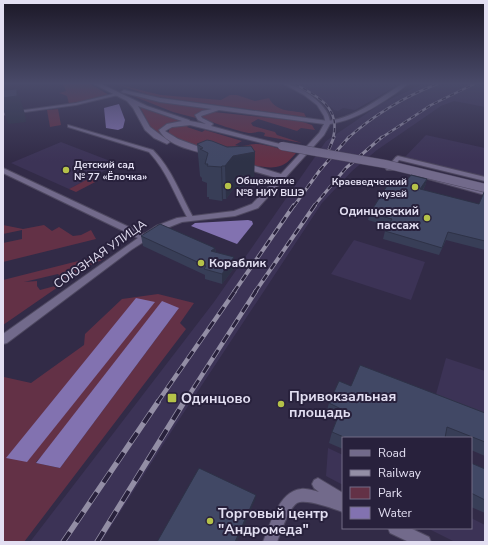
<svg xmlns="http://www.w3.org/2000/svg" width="488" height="545" font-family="'Nunito Sans',sans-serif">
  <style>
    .built { fill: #3c3356 }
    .green { fill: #633146; fill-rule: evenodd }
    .water { fill: #8272b0 }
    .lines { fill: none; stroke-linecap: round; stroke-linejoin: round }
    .street-casing { stroke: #4e4860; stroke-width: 2 }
    .secondary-casing { stroke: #4e4860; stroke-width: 2 }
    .street { fill: #726a8b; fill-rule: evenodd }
    .secondary { fill: #726a8b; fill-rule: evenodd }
    .rail-far4-casing { stroke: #938ea5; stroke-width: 2.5 }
    .rail-far3-casing { stroke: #938ea5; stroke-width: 3 }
    .rail-far2-casing { stroke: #938ea5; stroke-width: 4 }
    .rail-far1-casing { stroke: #938ea5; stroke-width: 4.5 }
    .rail-casing { stroke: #938ea5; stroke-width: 5.5 }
    .rail-far4 { stroke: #28213c; stroke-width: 1.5; stroke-dasharray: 4.5; stroke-linecap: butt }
    .rail-far3 { stroke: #28213c; stroke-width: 2; stroke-dasharray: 5.5; stroke-linecap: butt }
    .rail-far2 { stroke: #28213c; stroke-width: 2.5; stroke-dasharray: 7; stroke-linecap: butt }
    .rail-far1 { stroke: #28213c; stroke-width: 3; stroke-dasharray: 9; stroke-linecap: butt }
    .rail { stroke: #28213c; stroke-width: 4; stroke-dasharray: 12; stroke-linecap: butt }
    .secondary-bridge-casing { stroke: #4e4860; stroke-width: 9; stroke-linecap: butt }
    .secondary-bridge { stroke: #726a8b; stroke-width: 8 }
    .wall { fill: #383e57 }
    .shaded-wall { fill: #2e3247 }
    .building { fill: #414865; stroke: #2e3247 }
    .poi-dot { fill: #b5c249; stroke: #28213c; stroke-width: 1.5 }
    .labels { text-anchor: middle; stroke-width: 4; stroke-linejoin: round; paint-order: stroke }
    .far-poi-label { font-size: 10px; font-weight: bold; fill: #e3dff2; stroke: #28213c; text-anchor: start }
    .poi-label { font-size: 12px; font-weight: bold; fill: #e3dff2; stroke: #28213c; text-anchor: end }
    .street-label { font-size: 12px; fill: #e3dff2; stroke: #28213c }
    .near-poi-label { font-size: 14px; font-weight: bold; fill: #e3dff2; stroke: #28213c; text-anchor: start }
  </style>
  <rect width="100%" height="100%" fill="#322b47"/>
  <g class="built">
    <polygon points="298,84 400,84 355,110 343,108 338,111 334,110 317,95"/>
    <polygon points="423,84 485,84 485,107 454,101 441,106 377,150 352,171 322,203 173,429 101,542 30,542 214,302 326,141 382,103"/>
    <polygon points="426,135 485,148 485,175 483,178 404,158"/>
    <polygon points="61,142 118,164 69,189 11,163"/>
    <polygon points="354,240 425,262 411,300 331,274"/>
    <polygon points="446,358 485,371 485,417 435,398"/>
    <polygon points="328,448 343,455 343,485 326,476"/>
    <polygon points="471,518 485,525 485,542 455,542 427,528 471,528"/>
  </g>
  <g class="green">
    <polygon points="63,84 90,84 109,95 69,104 67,96 59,93 66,91"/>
    <path d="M116,84L161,95L221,100L230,95H237L255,101L269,98C276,112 290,110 304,113L306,117L152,96Z"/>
    <polygon points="133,96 222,109 208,110 197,114 196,118 173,112"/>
    <polygon points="140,107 184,122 160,129 160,133 166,137 209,155 167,141 151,128"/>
    <polygon points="58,109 61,125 50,127 47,110"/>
    <path d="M214,112L300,121L312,125L315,130L301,128L297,131L258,119L251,123L253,126L275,132L277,135L302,143L264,136L265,133C258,130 257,133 250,133C244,133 208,122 202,117V115Z"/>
    <path d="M181,125L188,126L187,127L202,132L205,130L242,141L235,145C243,148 248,144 256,144C267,144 285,151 296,153C291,159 285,166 276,167C254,171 188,145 168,133L170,128Z"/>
    <polygon points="92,177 99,180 76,192 69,189"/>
    <polygon points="3,225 23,229 44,225 52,231 59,227 73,236 81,235 91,230 96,239 3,262 3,243 22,239 22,230 3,234"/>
    <polygon points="98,256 104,259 91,265 69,280 66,278 63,279 58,274 24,282 37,281 37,286 40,290 55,286 58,287 3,325 3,280"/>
    <path d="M158,294L194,303L180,323L186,329L24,542H3L4,377L31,383L84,345L85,334L122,299ZM179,308L60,468L36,463V462Z"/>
  </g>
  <g class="water">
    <polygon points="119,104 125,120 123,128 118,130 106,128 104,108"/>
    <polygon points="248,220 252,221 253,224 237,244 191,226 195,223"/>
    <polygon points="136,298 155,302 27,462 6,458"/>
    <polygon points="162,301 179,308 60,468 36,463"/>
  </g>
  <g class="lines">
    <g class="street-casing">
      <g id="street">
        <path d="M284,84C300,84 332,107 330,124H326L324,116L317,105L304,95Z"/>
        <polygon points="117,93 118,93 118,95 76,105 3,115 3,113 76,103"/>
        <path d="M68,125L153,150C172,169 181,196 194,219L193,220H189L188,219C175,196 167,171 149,152L68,127Z"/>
        <polygon points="398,156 485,177 485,181 399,160 393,168 393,170 387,170 386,169 396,157"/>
        <polygon points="430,176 485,191 485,195 428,179 427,178"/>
        <path d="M318,478L343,493V512C334,509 306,498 297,503C288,509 281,532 277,542H263C270,525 279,491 301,489C307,488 314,491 319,492L314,488L312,484L314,480Z"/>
        <polygon points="388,528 410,528 429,537 431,542 409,542 390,533"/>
      </g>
    </g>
    <g class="secondary-casing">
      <path id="secondary" d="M94,84H101L147,106L189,120L190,121L206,124L198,120L195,115L202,111L212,109L160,102L121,92L124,90L160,98L328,121C356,117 378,99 402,84H408C386,101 358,120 330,124L324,135L258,208L235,216L182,222L162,230L131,250L7,343L3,344V334L138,238L3,173V168L144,234L156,226L177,218L234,211L252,204L277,178L239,167V163H245L281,174L319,133L324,124L219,110L201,116L202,118L212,123L213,124L211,126L244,135L284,145V147L282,148L190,125L172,127L165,131L178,139L213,152L214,153L211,155C195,151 167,146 159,130L167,124L182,121L138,106L150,127L170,142L167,144L154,138L145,130L133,108L127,101Z"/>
    </g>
    <use href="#street" class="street"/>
    <use href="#secondary" class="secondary"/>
    <g class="rail-far4-casing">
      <g id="rail-far4">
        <path d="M295,84C318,96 341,108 333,138"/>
        <path d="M348,138C375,114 404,97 437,84"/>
        <polyline points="381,138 431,105 474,84"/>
      </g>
    </g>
    <g class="rail-far3-casing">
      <g id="rail-far3">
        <polyline points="329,149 334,137"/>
        <polyline points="294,206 320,170 349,137"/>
        <polyline points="314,206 346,168 382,137"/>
      </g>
    </g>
    <g class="rail-far2-casing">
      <g id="rail-far2">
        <polyline points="234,292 294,205"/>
        <polyline points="255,292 315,205"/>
      </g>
    </g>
    <g class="rail-far1-casing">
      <g id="rail-far1">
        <polyline points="157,403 235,291"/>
        <polyline points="184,403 256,291"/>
      </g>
    </g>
    <g class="rail-casing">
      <g id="rail">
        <polyline points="63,542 158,402"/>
        <polyline points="97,542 184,402"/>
      </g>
    </g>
    <use href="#rail-far4" class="rail-far4"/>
    <use href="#rail-far3" class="rail-far3"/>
    <use href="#rail-far2" class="rail-far2"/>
    <use href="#rail-far1" class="rail-far1"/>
    <use href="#rail" class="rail"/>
    <g class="secondary-bridge-casing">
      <polyline id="secondary-bridge" points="282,146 385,164 485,188"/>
    </g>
    <use href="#secondary-bridge" class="secondary-bridge"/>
  </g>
  <g class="wall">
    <polygon points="197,144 254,184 234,188 226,199 223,199 222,201 209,199 209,197 207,197 207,183 202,181 202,178 200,176"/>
    <polygon points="427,179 425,186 423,190 479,204 485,190 485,250 446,240 439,255 383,239 385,231 388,226 368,220 370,213 403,185"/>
    <polygon points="141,236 215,248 216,253 234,257 234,268 222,284 205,279 205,275 143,246"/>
    <polygon points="351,386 485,413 485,456 471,450 471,438 343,438 343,449 329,443 332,432 337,419 326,414 329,403"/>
    <polygon points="471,463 485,469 485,513 471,507"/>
  </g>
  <g class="shaded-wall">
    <polygon points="17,89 25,114 26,122 8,124 3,108 3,98"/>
    <polygon points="255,152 254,184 234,188 226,199 225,166 233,156"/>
    <polygon points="222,166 223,199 222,201 221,167"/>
    <polygon points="427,179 425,186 418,196 420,189"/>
    <polygon points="215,248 216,258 211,251"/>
    <polygon points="234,257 234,268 222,284 222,274"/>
    <polygon points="256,495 255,500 237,542 235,542"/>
  </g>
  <g class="building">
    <polygon points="17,89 17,96 3,98 3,90"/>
    <polygon points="207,140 212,141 227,147 251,146 255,152 233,156 225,166 222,166 221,167 207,166 208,164 205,164 208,153 200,149 203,148 197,144"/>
    <polygon points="411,175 427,179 420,189 479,204 485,190 485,241 448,232 442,248 385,231 392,219 370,213 390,181 403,185"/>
    <polygon points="160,224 215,248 211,251 234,257 222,274 204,269 206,266 141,236"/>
    <polygon points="360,365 485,413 485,442 447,427 445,438 346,438 332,432 341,409 329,403 339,381 351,386"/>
    <polygon points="471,463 485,469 485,500 471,493"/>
    <polygon points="199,468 256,495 235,542 157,542"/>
  </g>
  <linearGradient id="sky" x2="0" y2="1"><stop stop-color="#1c1827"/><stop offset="0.52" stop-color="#494a69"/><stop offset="1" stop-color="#494a69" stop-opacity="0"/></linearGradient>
  <rect width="488" height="161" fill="url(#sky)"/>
  <g class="poi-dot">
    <circle cx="66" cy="170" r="4"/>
    <circle cx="228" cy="186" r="4"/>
    <circle cx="415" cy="187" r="4"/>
    <circle cx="427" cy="218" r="4"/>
    <circle cx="201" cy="263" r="4"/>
    <rect x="167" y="393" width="10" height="10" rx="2"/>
    <circle cx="281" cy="404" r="4"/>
    <circle cx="210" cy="521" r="4"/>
  </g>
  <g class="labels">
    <g class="far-poi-label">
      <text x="74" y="168">Детский сад<tspan x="74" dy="12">№ 77 «Ёлочка»</tspan></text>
      <text x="236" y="184">Общежитие<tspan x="236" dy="12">№8 НИУ ВШЭ</tspan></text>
      <text x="407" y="185" text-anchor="end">Краеведческий<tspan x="407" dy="12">музей</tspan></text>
    </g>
    <g class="poi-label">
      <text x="419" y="215">Одинцовский<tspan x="419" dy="14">пассаж</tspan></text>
      <text x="209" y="267" text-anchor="start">Кораблик</text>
    </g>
    <g class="street-label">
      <text transform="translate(100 254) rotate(-35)" y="4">СОЮЗНАЯ УЛИЦА</text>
    </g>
    <g class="near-poi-label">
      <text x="289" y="401">Привокзальная<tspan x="289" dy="16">площадь</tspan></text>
      <text x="181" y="403">Одинцово</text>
      <text x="218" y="518">Торговый центр<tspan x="218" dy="16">"Андромеда"</tspan></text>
    </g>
  </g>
  <rect width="488" height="545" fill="none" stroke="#e3dff2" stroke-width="8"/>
  <rect x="342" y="437" width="130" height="92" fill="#28213c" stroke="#736d85"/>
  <rect x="350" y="450" width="20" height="6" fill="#726a8b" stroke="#736d85"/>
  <text x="378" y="457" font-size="12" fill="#e3dff2">Road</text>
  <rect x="350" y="470" width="20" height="6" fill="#938ea5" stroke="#736d85"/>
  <text x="378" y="477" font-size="12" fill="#e3dff2">Railway</text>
  <rect x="350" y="487" width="20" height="12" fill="#633146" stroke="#736d85"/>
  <text x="378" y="497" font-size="12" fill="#e3dff2">Park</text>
  <rect x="350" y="507" width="20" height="12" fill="#8272b0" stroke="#736d85"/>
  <text x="378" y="517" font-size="12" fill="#e3dff2">Water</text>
</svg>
